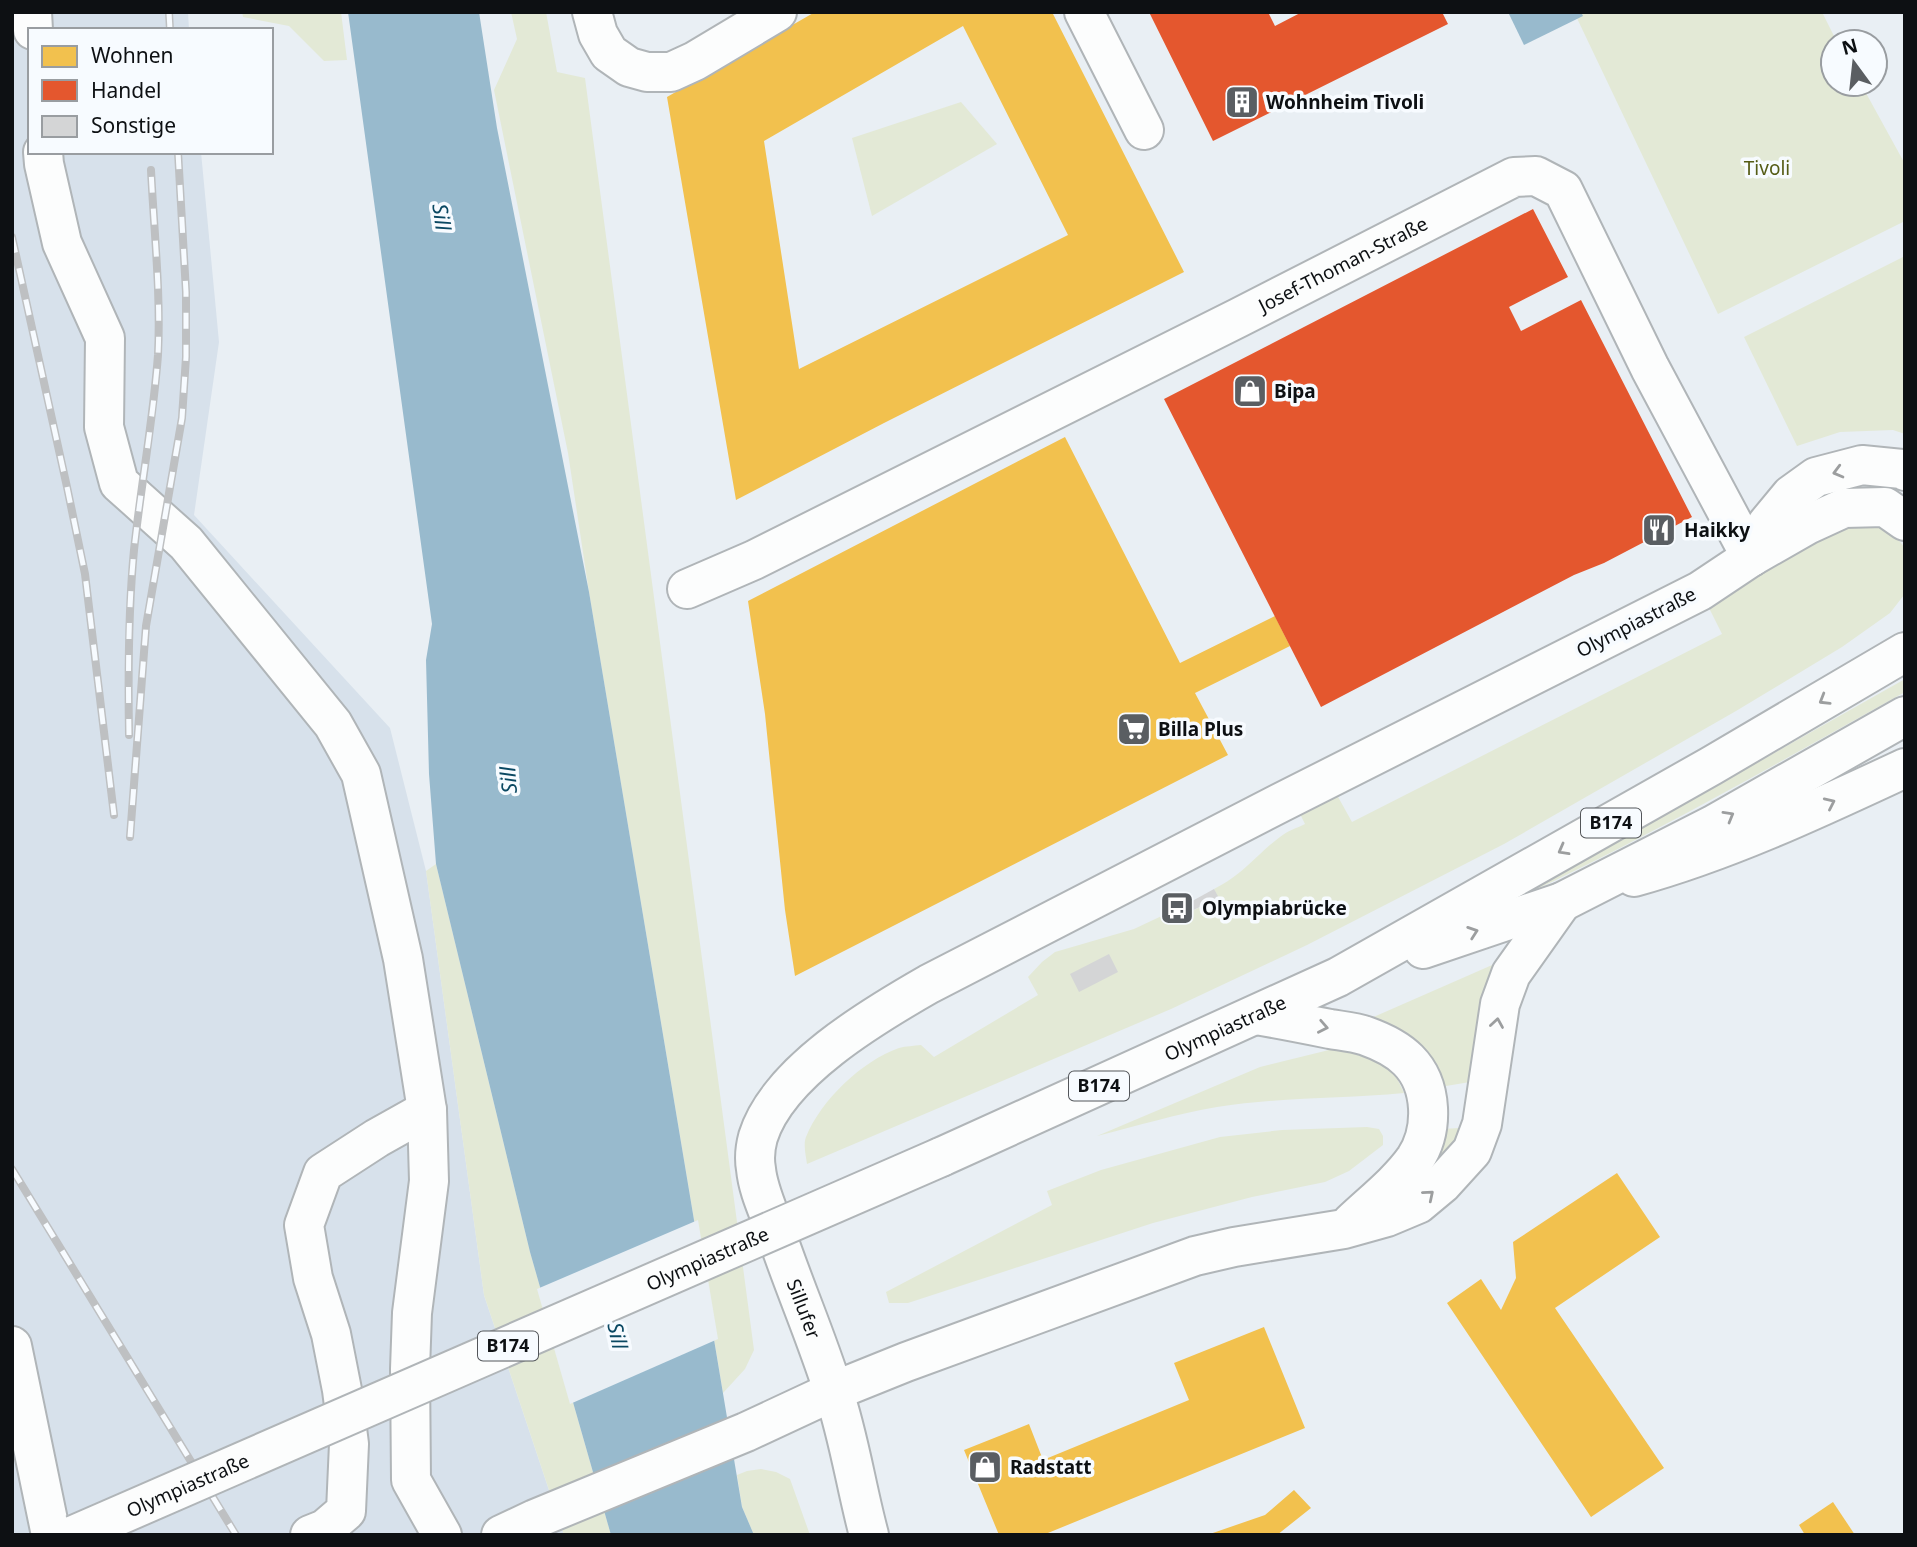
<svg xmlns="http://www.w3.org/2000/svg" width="1917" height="1547" font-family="'Noto Sans',sans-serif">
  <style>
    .built { fill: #d7e1eb }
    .green { fill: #e3e9d6 }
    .water { fill: #98bacd }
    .pier { fill: #e9eff4 }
    .homes { fill: #f2c14e; fill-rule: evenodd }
    .shops { fill: #e4572e }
    .building { fill: #d4d5d6 }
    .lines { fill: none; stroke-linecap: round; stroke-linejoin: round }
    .minor-casing { stroke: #b0b5b8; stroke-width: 42 }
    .major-casing { stroke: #b0b5b8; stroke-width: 42 }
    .minor { stroke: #fcfdfd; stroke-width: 38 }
    .major { stroke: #fcfdfd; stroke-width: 38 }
    .rail-casing { stroke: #bec0c2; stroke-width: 8 }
    .rail { stroke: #f7fbff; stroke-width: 5; stroke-dasharray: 16; stroke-linecap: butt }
    .major-bridge-casing { stroke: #b0b5b8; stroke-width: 42; stroke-linecap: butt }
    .major-bridge { stroke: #fcfdfd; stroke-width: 38 }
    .oneway { stroke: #9c9e9f }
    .labels { text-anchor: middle; stroke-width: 7; stroke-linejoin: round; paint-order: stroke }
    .shield { fill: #f7fbff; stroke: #53565a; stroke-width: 2 }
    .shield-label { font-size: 18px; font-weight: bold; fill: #0d1013 }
    .poi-label { font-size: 19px; font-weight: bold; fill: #0d1013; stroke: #f7fbff; text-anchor: start }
    .park-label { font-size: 19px; fill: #555c16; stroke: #f7fbff }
    .street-label { font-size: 19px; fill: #0d1013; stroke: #f7fbff }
    .water-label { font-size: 21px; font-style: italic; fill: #0a4862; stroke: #f7fbff }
  </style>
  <rect width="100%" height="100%" fill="#e9eff4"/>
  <polygon class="built" points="12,12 188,12 189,30 30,30 30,152 201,152 219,342 194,515 390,728 426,871 484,1295 564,1535 12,1535"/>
  <g class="green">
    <polygon points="242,12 341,12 347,60 324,61 289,26 243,17"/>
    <polygon points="511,12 546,12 557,72 585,78 754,1350 745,1369 723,1393 589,592 568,453 494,90 517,39"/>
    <polygon points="1574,12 1822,12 1837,42 1833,42 1833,84 1861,84 1905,164 1905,221 1718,314"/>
    <polygon points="961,102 997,144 872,216 852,138"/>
    <polygon points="1905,256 1905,434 1893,430 1840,432 1797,446 1744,337"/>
    <path d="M1867,523L1883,529L1896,537L1905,548L1904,595L1890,613L1842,647L1736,711L1504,844L1307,945L1171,1009L807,1164C806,1156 803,1144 806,1137C821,1100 862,1061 899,1048C906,1046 914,1046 921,1045L934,1057L1038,995L1028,977L1042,962L1055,952L1134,929L1185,905L1190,912L1218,898L1214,889C1243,875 1256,855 1280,837C1287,831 1297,828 1305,824L1300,814L1337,795L1352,822L1722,634L1708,606C1753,576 1813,529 1867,523Z"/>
    <path d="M1905,679V692C1771,767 1638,843 1499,907L1496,902L1730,778Z"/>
    <polygon points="436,864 530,1252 611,1535 564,1535 484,1295 426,871"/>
    <polygon points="1499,962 1470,1082 1440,1087 1369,1019"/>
    <path d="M1337,1048L1362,1052L1394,1072L1404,1093C1342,1099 1279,1097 1217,1107C1177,1114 1136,1126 1097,1136L1260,1067Z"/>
    <polygon points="1367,1127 1379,1129 1383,1136 1383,1145 1349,1171 1325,1182 1252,1197 1153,1223 908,1303 889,1303 886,1292 1052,1205 1047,1191 1101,1170 1220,1137 1282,1130"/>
    <polygon points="1459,1128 1452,1151 1393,1201 1443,1129"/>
    <polygon points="761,1469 776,1472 790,1479 810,1535 754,1535 742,1507 737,1475 747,1471"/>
  </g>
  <g class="water">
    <polygon points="348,12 479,12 497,128 589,592 742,1507 754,1535 611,1535 530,1252 436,864 429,774 426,660 432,624"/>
    <polygon points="1508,12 1581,12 1583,16 1524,45"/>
  </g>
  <polygon class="pier" points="698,1220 718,1339 570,1404 537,1289"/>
  <g class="homes">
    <path d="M815,12H1052L1184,272L884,423L736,500L667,97ZM963,26L1068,235L799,369L764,141Z"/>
    <polygon points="1065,437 1180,663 1275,616 1290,646 1195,693 1228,755 795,976 785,910 765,714 748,601"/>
    <polygon points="1617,1173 1660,1237 1555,1308 1664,1468 1591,1517 1447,1303 1481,1279 1501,1310 1516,1278 1513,1242"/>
    <polygon points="1264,1327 1305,1428 1043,1535 999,1535 964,1450 1029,1424 1043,1460 1189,1400 1174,1363"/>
    <polygon points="1294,1490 1311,1508 1277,1535 1207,1535 1265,1515"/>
    <polygon points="1833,1502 1855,1535 1805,1535 1799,1525"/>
  </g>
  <g class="shops">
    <polygon points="1149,12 1268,12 1275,26 1302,12 1442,12 1448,24 1213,141"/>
    <polygon points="1533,209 1568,277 1509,307 1521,331 1581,300 1692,517 1604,563 1574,575 1321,707 1164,399"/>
  </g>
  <g class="building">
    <polygon points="1214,889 1219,898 1189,912 1185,905"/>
    <polygon points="1109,954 1118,972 1079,992 1070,974"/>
  </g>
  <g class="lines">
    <g class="minor-casing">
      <g id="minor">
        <polyline points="32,12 33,30"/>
        <polyline points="592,12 598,34 609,53 629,67 647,72 671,72 695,61 777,12"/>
        <polyline points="1084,12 1144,130"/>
        <polyline points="43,152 44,164 62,243 105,338 104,427 119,483 186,543 333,724 361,774 403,959 427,1110 429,1181 412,1313 410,1369 411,1480 442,1535"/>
        <path id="s1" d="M687,589L754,560L1238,318L1514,177L1536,176L1563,190L1650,368L1751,557L1700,591L1280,803L929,984C873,1016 778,1072 758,1137C755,1148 754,1158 756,1169C758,1190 768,1210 775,1230C793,1284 816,1336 833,1390C849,1436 856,1487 869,1535"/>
        <path d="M1634,877C1728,851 1817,809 1905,768"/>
        <path d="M1256,1015C1280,1019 1305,1024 1330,1029C1342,1031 1355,1032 1366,1036C1380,1041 1397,1049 1408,1060C1433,1085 1434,1130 1415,1159C1398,1183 1372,1203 1351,1223"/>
        <polyline points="12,1346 51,1535"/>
        <polyline points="310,1535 325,1529 346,1511 349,1444 342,1390 331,1334 313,1278 304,1225 323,1173 377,1138 427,1110"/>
        <polyline points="501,1535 535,1519 746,1432 834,1391 906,1362 1195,1256 1234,1247 1344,1229 1387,1217 1418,1204 1442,1184 1472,1151 1482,1124 1500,1004 1511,974 1562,902"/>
      </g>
    </g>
    <g class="major-casing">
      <g id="major">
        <polyline points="1751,557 1767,524 1791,495 1816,477 1862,465 1902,469 1905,471"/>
        <polyline points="1751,557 1807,525 1844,508 1885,507 1905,521"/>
        <polyline points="1423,949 1562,902 1713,825 1905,716"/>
        <path id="s2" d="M941,1157L1338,977L1711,766L1905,652"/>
      </g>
    </g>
    <use href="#minor" class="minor"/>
    <use href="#major" class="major"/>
    <g class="rail-casing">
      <g id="rail">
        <polyline points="169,12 170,30"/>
        <polyline points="12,237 67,487 85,574 114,815"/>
        <path d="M129,735C128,673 128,612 134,550C141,485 153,421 158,355C161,294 154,231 151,170"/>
        <polyline points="130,837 146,626 182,418 186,357 186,292 178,152"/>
        <polyline points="12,1169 236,1535"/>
      </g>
    </g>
    <use href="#rail" class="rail"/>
    <g class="major-bridge-casing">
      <g id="major-bridge">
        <path id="s3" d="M74,1535L941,1157"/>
      </g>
    </g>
    <use href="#major-bridge" class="major-bridge"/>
  </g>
  <defs><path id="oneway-chevron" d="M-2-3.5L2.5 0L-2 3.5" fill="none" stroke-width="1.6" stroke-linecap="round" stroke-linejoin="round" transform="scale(1.75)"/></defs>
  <g class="oneway">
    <use href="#oneway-chevron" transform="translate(1838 472) rotate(165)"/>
    <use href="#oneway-chevron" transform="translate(1824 700) rotate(149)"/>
    <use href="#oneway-chevron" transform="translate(1830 803) rotate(-25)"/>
    <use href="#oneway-chevron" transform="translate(1729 816) rotate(-30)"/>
    <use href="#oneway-chevron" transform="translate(1563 850) rotate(151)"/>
    <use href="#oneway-chevron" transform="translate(1473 932) rotate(-19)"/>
    <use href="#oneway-chevron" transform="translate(1497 1023) rotate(-81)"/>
    <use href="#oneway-chevron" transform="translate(1323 1027) rotate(11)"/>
    <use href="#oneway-chevron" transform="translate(1429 1195) rotate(-40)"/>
  </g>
  <defs>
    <g id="building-square" transform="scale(1.75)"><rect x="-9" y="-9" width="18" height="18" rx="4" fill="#5a5e62" stroke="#f7fbff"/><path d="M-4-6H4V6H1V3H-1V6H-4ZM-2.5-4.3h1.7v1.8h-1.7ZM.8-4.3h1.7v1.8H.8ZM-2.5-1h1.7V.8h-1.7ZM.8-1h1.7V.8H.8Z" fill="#fff"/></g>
    <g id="shop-square" transform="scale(1.75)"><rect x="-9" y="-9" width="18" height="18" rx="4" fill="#5a5e62" stroke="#f7fbff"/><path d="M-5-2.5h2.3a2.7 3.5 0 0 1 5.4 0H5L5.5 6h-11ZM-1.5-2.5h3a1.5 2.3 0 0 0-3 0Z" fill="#fff"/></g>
    <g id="restaurant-square" transform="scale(1.75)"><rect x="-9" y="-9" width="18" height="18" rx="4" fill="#5a5e62" stroke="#f7fbff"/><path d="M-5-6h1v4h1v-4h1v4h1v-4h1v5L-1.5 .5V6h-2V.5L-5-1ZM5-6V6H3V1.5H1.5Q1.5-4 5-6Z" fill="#fff"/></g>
    <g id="supermarket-square" transform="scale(1.75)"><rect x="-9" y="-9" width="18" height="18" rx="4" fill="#5a5e62" stroke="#f7fbff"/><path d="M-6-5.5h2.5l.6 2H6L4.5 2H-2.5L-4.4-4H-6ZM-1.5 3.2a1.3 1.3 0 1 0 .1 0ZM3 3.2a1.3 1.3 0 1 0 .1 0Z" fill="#fff"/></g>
    <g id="bus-square" transform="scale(1.75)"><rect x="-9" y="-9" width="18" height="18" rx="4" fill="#5a5e62" stroke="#f7fbff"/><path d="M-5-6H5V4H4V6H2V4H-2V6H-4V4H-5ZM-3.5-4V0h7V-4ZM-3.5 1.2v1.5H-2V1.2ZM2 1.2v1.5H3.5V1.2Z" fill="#fff"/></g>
  </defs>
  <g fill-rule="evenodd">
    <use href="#building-square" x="1242" y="102"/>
    <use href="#shop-square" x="1250" y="391"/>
    <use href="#restaurant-square" x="1659" y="530"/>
    <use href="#supermarket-square" x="1134" y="729"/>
    <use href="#bus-square" x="1177" y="908"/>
    <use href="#shop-square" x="985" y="1467"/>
  </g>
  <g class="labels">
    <g class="shield">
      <rect x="1581" y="808.5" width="60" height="29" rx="5"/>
      <rect x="1069" y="1071.5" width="60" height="29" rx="5"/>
      <rect x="478" y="1331.5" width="60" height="29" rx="5"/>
    </g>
    <g class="shield-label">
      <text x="1611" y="829">B174</text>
      <text x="1099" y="1092">B174</text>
      <text x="508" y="1352">B174</text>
    </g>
    <g class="poi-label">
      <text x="1266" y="109">Wohnheim Tivoli</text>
      <text x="1274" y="398">Bipa</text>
      <text x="1684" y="537">Haikky</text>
      <text x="1158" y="736">Billa Plus</text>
      <text x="1202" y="915">Olympiabrücke</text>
      <text x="1010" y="1474">Radstatt</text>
    </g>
    <g class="park-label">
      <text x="1767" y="175">Tivoli</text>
    </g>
    <g class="street-label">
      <text dy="7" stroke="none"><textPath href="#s1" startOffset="732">Josef-Thoman-Straße</textPath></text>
      <text transform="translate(1636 622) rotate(-27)" y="7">Olympiastraße</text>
      <text dy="7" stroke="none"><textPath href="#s2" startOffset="312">Olympiastraße</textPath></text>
      <text dy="7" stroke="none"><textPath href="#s3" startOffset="691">Olympiastraße</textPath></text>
      <text dy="7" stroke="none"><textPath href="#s1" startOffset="2730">Sillufer</textPath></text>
      <text dy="7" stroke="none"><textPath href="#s3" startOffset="124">Olympiastraße</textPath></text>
    </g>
    <g class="water-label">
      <text transform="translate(441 217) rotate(82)" y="7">Sill</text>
      <text transform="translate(509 780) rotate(-94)" y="7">Sill</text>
      <text transform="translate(617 1336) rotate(78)" y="7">Sill</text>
    </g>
  </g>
  <rect width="1917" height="1547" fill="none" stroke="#0d1013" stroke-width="28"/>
  <rect x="28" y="28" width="245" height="126" fill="#f7fbff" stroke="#999da1" stroke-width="2"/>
  <rect x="42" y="46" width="35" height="21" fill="#f2c14e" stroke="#999da1" stroke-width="2"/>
  <text x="91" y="63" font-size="21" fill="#0d1013">Wohnen</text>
  <rect x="42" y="80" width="35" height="21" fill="#e4572e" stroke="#999da1" stroke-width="2"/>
  <text x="91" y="98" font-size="21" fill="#0d1013">Handel</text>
  <rect x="42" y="116" width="35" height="21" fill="#d4d5d6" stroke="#999da1" stroke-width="2"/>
  <text x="91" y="133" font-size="21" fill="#0d1013">Sonstige</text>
  <g transform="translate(1854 63) rotate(345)"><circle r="33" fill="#f7fbff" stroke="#999da1" stroke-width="2"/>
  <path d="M0-5L12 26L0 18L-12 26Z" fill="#5a5e62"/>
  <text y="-10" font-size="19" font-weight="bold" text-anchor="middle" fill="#0d1013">N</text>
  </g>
</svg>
